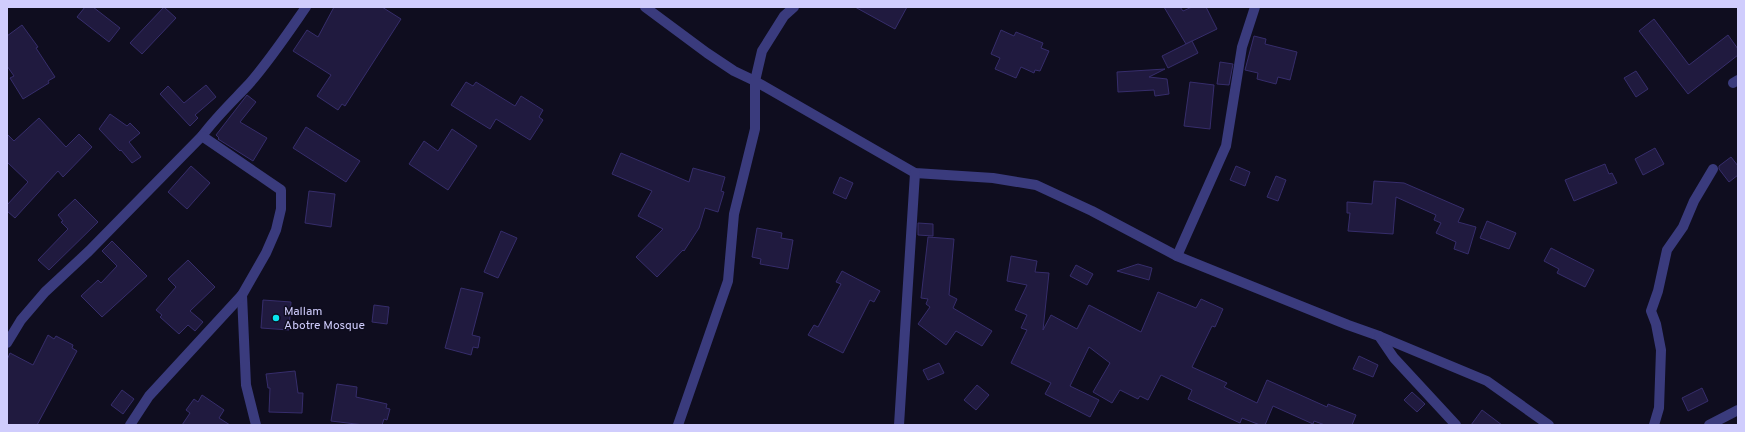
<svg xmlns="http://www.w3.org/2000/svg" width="1745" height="432" font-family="Overpass,sans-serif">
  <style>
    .building { fill: #201a3f; stroke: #362d6b }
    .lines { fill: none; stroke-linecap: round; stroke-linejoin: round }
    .street { stroke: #3a3b7d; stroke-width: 10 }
    .poi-dot { fill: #09e3ee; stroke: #0f0d1f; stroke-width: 1.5 }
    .labels { text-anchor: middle; stroke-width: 3; stroke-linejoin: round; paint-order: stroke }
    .poi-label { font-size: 12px; fill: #d0cdfd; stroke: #0f0d1f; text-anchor: start }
  </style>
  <rect width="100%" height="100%" fill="#0f0d1f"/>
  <g class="building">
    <polygon points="85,7 93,7 120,28 109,42 77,17"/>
    <polygon points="164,7 176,18 142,54 130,43"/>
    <polygon points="334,7 382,7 401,19 345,106 342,104 338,110 317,96 331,75 293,51 307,30 318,37"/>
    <polygon points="855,7 907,7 895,29"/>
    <polygon points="1164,7 1180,7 1183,11 1192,7 1206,7 1217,29 1186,44"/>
    <polygon points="1654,19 1689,65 1728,35 1738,49 1738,55 1688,94 1639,31"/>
    <polygon points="22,25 38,47 36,48 55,77 48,81 49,83 23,99 10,78 14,76 7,66 7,36"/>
    <polygon points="1001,30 1014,36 1016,32 1043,43 1041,48 1049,51 1040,71 1035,70 1034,73 1021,67 1016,78 995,69 1000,58 991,54"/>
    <polygon points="1254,36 1266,39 1265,44 1297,52 1290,80 1278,77 1276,84 1257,79 1258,73 1245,70"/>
    <polygon points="1192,41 1198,53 1168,68 1162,56"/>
    <polygon points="1220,62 1233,64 1229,85 1217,84"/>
    <polygon points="1165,69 1149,77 1167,79 1169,94 1155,96 1154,90 1118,92 1117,72"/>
    <polygon points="1636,71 1648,89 1636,97 1624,78"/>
    <polygon points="466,82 473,86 476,82 515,106 521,96 543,110 539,117 543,120 530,140 496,119 490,129 451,105"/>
    <polygon points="1190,82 1214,85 1210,129 1184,126"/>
    <polygon points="206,85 216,97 195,115 198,118 190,126 160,94 168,86 184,103"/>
    <polygon points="247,95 256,102 240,122 267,138 253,161 218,139 219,138 216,135"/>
    <polygon points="110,114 127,126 130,123 140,133 129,142 141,157 132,163 121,150 120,151 99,129"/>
    <polygon points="39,118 66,147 79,134 92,147 63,177 58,171 15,218 7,211 7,205 28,182 7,162 7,134 14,141"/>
    <polygon points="306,127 360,161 346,182 293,148"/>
    <polygon points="452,129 477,146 448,190 409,164 424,141 438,151"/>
    <polygon points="1655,148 1664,164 1643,175 1635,159"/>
    <polygon points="621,153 689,182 693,168 725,177 721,191 724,192 718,212 705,208 699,228 684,251 683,250 657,277 636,257 663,229 638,216 652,191 612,174"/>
    <polygon points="1731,157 1738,166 1738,175 1729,182 1719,169 1719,166"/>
    <polygon points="1605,164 1609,174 1612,173 1617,183 1574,201 1565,180"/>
    <polygon points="191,166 210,183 187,209 168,192"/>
    <polygon points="1236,166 1250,172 1245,186 1230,180"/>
    <polygon points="1276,176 1286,180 1278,201 1267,197"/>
    <polygon points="840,177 853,183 846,199 833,193"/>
    <polygon points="1374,181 1404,183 1464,209 1458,222 1476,227 1468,254 1454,249 1456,242 1436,233 1441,223 1434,220 1436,215 1396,197 1393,234 1348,231 1350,213 1347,213 1347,202 1372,204"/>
    <polygon points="309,191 335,194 331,227 305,223"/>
    <polygon points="75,199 98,222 49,270 38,260 68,229 61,222 63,221 58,215"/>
    <polygon points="1487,221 1516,233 1509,249 1480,238"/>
    <polygon points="918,223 933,224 933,236 918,235"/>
    <polygon points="757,228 782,233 781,238 793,240 788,269 760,264 761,259 752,257"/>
    <polygon points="501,231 517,238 498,278 484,272"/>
    <polygon points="928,237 954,239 949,295 957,299 953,308 992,331 982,346 956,331 946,345 918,324 930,307 926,304 928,299 921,298"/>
    <polygon points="112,241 147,276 102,317 81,296 98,280 101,283 117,266 102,251"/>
    <polygon points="1551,248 1594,270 1585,287 1557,273 1559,269 1544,261"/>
    <polygon points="1011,256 1037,261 1035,272 1049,273 1043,330 1051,315 1077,329 1089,305 1141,332 1158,292 1196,308 1201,299 1223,309 1215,327 1212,326 1192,367 1227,383 1224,387 1257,403 1267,380 1327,407 1328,404 1356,415 1352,425 1325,425 1314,421 1313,424 1273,406 1265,425 1260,425 1242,418 1240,423 1188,399 1192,390 1161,375 1148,400 1140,396 1138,399 1120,390 1112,403 1093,392 1110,363 1089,347 1070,386 1099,400 1090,417 1045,394 1051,383 1011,363 1027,330 1021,328 1027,315 1015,310 1027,285 1007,281"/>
    <polygon points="188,260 215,287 190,311 203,322 195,331 188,325 179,334 160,317 162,315 156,310 176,287 168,279"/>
    <polygon points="1138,264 1152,268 1149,280 1117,271"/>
    <polygon points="1076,265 1093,274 1087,285 1070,276"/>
    <polygon points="842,271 880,291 874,302 870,300 843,353 808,335 814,325 818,327 841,284 836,282"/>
    <polygon points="461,288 483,293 472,335 480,337 478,348 473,347 471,355 445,348"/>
    <polygon points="263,300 291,302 289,330 261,328"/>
    <polygon points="374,305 389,307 387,324 372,322"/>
    <polygon points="48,335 54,339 56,336 73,345 72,348 77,351 37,425 7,425 7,360 10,353 33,365"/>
    <polygon points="1359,356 1378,365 1373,377 1353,369"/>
    <polygon points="939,363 944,373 928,380 923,370"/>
    <polygon points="295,371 298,393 303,393 302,413 269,412 270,388 268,388 266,374"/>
    <polygon points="337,384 357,387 356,397 387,404 386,408 390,409 387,420 384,419 382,425 364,425 331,421"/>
    <polygon points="977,385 989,395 976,410 964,400"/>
    <polygon points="1702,388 1708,401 1688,411 1682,398"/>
    <polygon points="122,390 134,399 123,414 111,405"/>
    <polygon points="1412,392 1425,404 1417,412 1404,400"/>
    <polygon points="202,395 224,410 219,418 230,425 182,425 190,413 186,410 194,399 198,402"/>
    <polygon points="1482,410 1502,425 1471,425"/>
  </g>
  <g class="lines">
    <g class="street">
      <polyline points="645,7 707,53 734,71 755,81 915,173 993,178 1036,185 1092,211 1177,256 1348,325 1379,336 1394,358 1456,425"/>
      <polyline points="1733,83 1738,80"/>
      <polyline points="1177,256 1226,146 1242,47 1255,7"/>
      <polyline points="242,295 246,385 256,425"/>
      <polyline points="1379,336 1487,381 1549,425"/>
      <path d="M7,343L21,320L45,292L89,251L202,136C216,117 233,101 249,84C270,60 288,33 306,7"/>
      <polyline points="130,425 149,396 242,295 266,253 276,230 281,209 281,190 202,136"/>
      <polyline points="678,425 728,281 734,214 755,129 755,81 762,51 784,16 794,7"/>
      <polyline points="899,425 915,173"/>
      <polyline points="1654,425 1659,408 1661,350 1656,324 1651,311 1658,291 1667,250 1683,227 1694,201 1713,169"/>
      <polyline points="1709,425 1738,410"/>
    </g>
  </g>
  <circle class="poi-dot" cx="276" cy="318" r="4"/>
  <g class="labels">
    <g class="poi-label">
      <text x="284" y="315">Mallam<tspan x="284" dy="14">Abotre Mosque</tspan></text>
    </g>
  </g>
  <rect width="1745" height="432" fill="none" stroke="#d0cdfd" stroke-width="16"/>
</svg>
